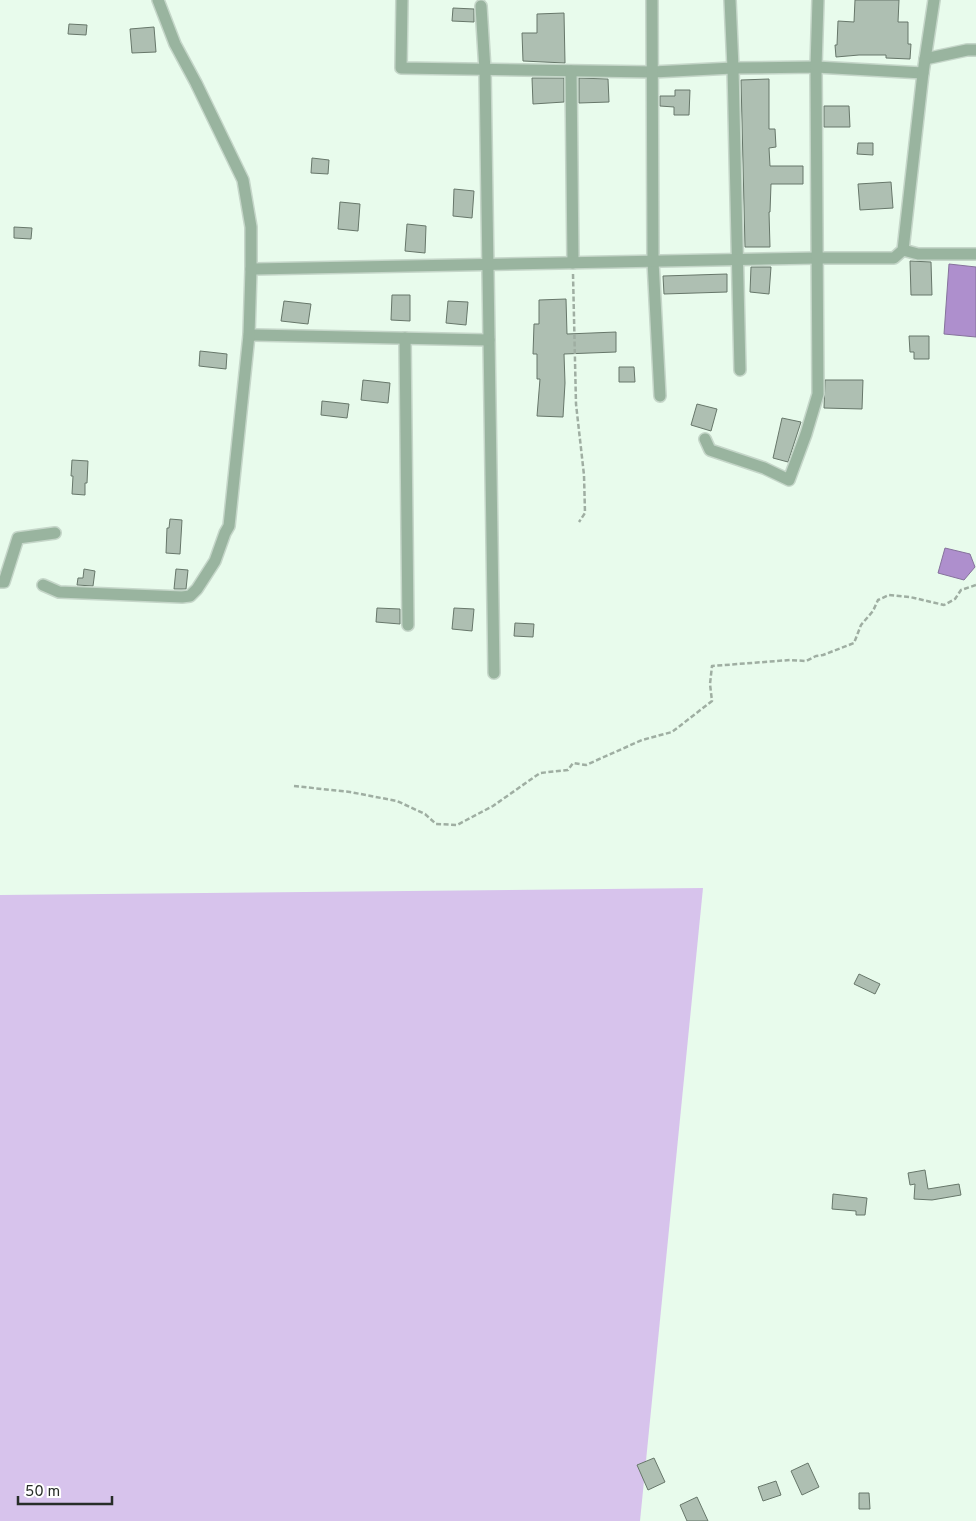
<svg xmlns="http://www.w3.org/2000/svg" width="976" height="1521" font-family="Overpass,sans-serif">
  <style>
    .green { fill: #d7c3ec }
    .water { fill: #ae8fcd; stroke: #86729c }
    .building { fill: #aebfb2; stroke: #67776a }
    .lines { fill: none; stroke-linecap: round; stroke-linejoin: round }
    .street-casing { stroke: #c5d6c9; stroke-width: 14 }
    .path { stroke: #9faea2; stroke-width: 2.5; stroke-dasharray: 5 2.5; stroke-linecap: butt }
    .street { stroke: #99b49f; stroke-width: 11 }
  </style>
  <rect width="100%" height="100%" fill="#e8fbec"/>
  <polygon class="green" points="703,888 640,1521 0,1521 0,895"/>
  <g class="water">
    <polygon points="949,264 976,267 976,337 944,334"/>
    <polygon points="945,548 970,554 975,567 964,580 938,573"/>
  </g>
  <g class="building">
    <polygon points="855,0 899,0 898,22 908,22 908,44 911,44 910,59 886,58 886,55 859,55 836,57 835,45 837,45 838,21 854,22"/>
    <polygon points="453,8 474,9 474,22 452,21"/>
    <polygon points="564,13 565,63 523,61 522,33 537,33 537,14"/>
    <polygon points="69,24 87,25 86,35 68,34"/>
    <polygon points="154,27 156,52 132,53 130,29"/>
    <polygon points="532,78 564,78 564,102 533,104"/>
    <polygon points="579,78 608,79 609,102 579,103"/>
    <polygon points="769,79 769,129 775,129 776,147 769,148 770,166 803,166 803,184 771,184 770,212 769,212 770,247 745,247 741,80"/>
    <polygon points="675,90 690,90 689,115 674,115 674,107 660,106 660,96 675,96"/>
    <polygon points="824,106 849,106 850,127 824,127"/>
    <polygon points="858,143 873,143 873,155 857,154"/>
    <polygon points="312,158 329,160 328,174 311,173"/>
    <polygon points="891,182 893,208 860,210 858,184"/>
    <polygon points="454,189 474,191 472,218 453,216"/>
    <polygon points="340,202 360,204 358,231 338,229"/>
    <polygon points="407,224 426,226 425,253 405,251"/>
    <polygon points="14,227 32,228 31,239 14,238"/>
    <polygon points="910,261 931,262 932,295 911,295"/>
    <polygon points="751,267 771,267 769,294 750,292"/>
    <polygon points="727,274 727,292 664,294 663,276"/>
    <polygon points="392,295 410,295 410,321 391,320"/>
    <polygon points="566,299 567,334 616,332 616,352 564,354 565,383 563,417 537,416 540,379 537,379 537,354 533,354 534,324 539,324 539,300"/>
    <polygon points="284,301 311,304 308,324 281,321"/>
    <polygon points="448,301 468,302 466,325 446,323"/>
    <polygon points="909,336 929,336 929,359 914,359 914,352 910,352"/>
    <polygon points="200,351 227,354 226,369 199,366"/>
    <polygon points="619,367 634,367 635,382 619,382"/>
    <polygon points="363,380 390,383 388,403 361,400"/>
    <polygon points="825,380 863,380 862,409 824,408"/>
    <polygon points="322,401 349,404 347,418 321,415"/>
    <polygon points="697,404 717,409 711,431 691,425"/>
    <polygon points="782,418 801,422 788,462 773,458"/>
    <polygon points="72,460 88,461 87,483 85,483 85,495 72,494 73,476 71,476"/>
    <polygon points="170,519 182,520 180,554 166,553 167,528 169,528"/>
    <polygon points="84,569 95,571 93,586 77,585 78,578 83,578"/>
    <polygon points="176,569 188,570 186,589 174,589"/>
    <polygon points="377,608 400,609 400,624 376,622"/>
    <polygon points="454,608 474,609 472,631 452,629"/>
    <polygon points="515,623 534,624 533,637 514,636"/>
    <polygon points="859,974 880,984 875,994 854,984"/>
    <polygon points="925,1170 928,1189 959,1184 961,1195 932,1200 914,1199 915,1184 910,1185 908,1173"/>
    <polygon points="833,1194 867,1198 865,1215 856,1215 856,1211 832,1209"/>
    <polygon points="654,1458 665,1482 648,1490 637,1465"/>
    <polygon points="808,1463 819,1487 802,1495 791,1471"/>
    <polygon points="776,1481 781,1495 763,1501 758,1487"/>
    <polygon points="859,1493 869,1493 870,1509 859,1509"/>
    <polygon points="697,1497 708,1521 687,1521 680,1505"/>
  </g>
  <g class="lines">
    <g class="street-casing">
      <g id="street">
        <polyline points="402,0 401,68 653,72 733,68 816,67 923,73"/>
        <polyline points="652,0 653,261 660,396"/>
        <polyline points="730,0 733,68 740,370"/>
        <polyline points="481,6 485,70 494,673"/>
        <polyline points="925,59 967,50 976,50"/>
        <polyline points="571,71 573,263"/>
        <polyline points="903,250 918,254 976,254"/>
        <polyline points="251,269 817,258 894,258 903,250 923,73 934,0"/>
        <polyline points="249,335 489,340"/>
        <polyline points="405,338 408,625"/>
        <polyline points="705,439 710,450 764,468 789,480 806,434 818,394 816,67 818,0"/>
        <polyline points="0,582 4,582 18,538 55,533"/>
        <polyline points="43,585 59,592 182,597 190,596 197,589 215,561 225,533 229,526 249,335 251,269 251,227 243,180 196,83 175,44 158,0"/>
      </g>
    </g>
    <g class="path">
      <polyline points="573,274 576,404 584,475 585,513 579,522"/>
      <polyline points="294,786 350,792 397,801 425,814 436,824 457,825 493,806 540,773 568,770 573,763 586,765 642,740 672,732 712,701 710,684 712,666 790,660 806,661 816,656 823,655 854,643 861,625 873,611 878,600 889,595 910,597 944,605 955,599 961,590 976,585"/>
    </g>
    <use href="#street" class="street"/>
  </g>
  <path d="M18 1496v8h94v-8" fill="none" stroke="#272d28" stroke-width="2.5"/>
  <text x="25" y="1496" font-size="15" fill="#272d28" stroke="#ffffff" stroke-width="4" paint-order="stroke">50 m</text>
</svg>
